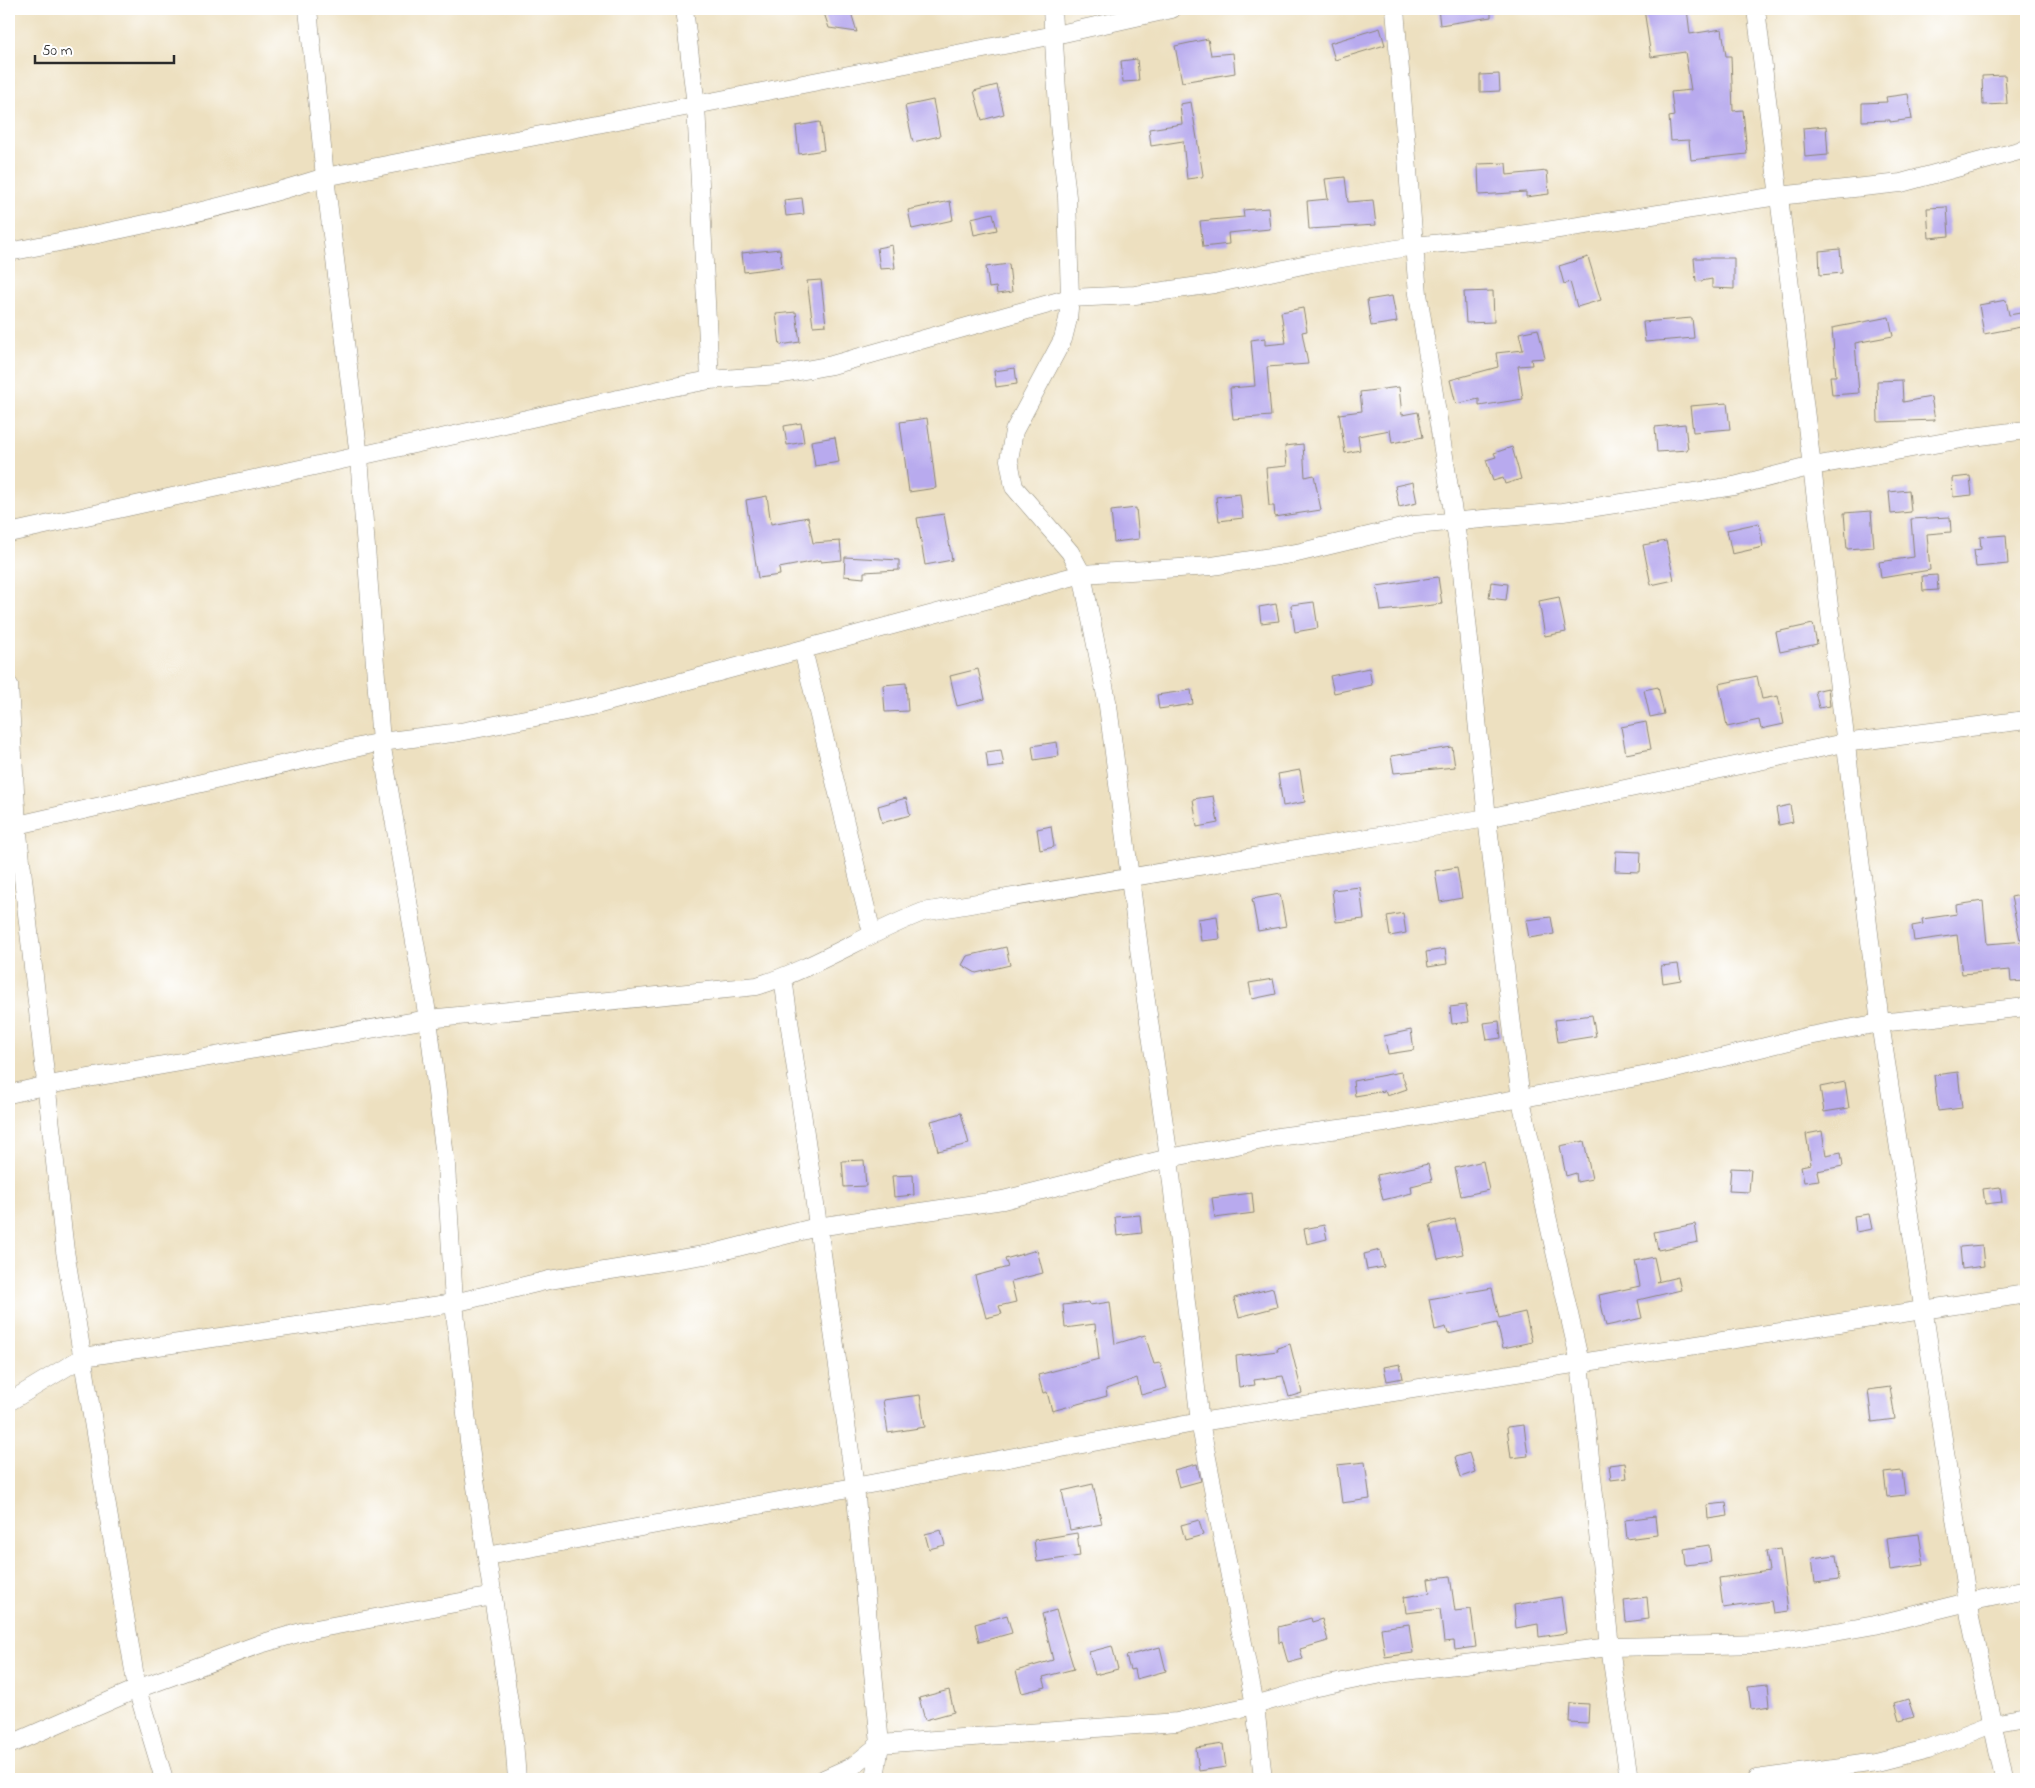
<svg xmlns="http://www.w3.org/2000/svg" width="2035" height="1788" font-family="'Indie Flower',sans-serif">
  <style>
    .building { fill: #b8aaee }
    .lines { fill: none; stroke-linecap: round; stroke-linejoin: round }
    .minor-casing { stroke: #8c8676; stroke-width: 19 }
    .minor { stroke: #fff; stroke-width: 18 }
  </style>
  <rect width="100%" height="100%" fill="#fff"/>
  <filter id="ink" filterUnits="userSpaceOnUse"><feTurbulence type="fractalNoise" baseFrequency=".02" numOctaves="2"/><feDisplacementMap in="SourceGraphic" scale="10" xChannelSelector="R" yChannelSelector="G"/><feConvolveMatrix kernelMatrix="1 2 1 2 8 2 1 2 1" color-interpolation-filters="sRGB"/></filter>
  <filter id="wash" filterUnits="userSpaceOnUse"><feTurbulence type="fractalNoise" baseFrequency=".0096" numOctaves="4" result="noise"/><feDisplacementMap in="SourceGraphic" scale="20" xChannelSelector="R" yChannelSelector="G"/><feGaussianBlur stdDeviation="1.12" result="paint"/><feColorMatrix in="noise" values="0 0 0 0 0 0 0 0 0 0 0 0 0 0 0 0 0 1.4 0 .05"/><feComposite in="paint" operator="in"/></filter>
  <g filter="url(#wash)">
    <rect width="100%" height="100%" fill="#ede0c0"/>
    <g id="blocks">
      <g class="building">
        <polygon points="839,9 850,9 857,32 829,28 824,13"/>
        <polygon points="1438,9 1491,9 1491,17 1440,25"/>
        <polygon points="1644,9 1687,9 1690,34 1722,29 1726,56 1731,56 1733,111 1743,110 1747,154 1691,160 1689,140 1671,141 1669,117 1674,116 1671,92 1691,90 1685,52 1651,57"/>
        <polygon points="1380,28 1385,45 1335,60 1330,43"/>
        <polygon points="1208,39 1211,55 1233,53 1235,73 1182,82 1175,46"/>
        <polygon points="1137,59 1139,81 1123,82 1121,61"/>
        <polygon points="1499,74 1500,91 1480,92 1480,75"/>
        <polygon points="2005,75 2007,104 1983,105 1982,76"/>
        <polygon points="997,85 1004,114 982,120 974,91"/>
        <polygon points="1908,94 1912,119 1890,122 1890,120 1862,121 1862,103 1887,102 1886,97"/>
        <polygon points="933,100 940,136 913,142 905,106"/>
        <polygon points="1191,102 1203,175 1202,177 1187,179 1183,141 1151,146 1149,129 1182,124 1180,104"/>
        <polygon points="820,122 824,150 799,154 796,126"/>
        <polygon points="1826,126 1828,155 1805,157 1803,128"/>
        <polygon points="1506,163 1507,175 1547,171 1549,194 1526,197 1526,192 1479,195 1478,164"/>
        <polygon points="1345,177 1348,202 1373,200 1376,225 1309,229 1307,201 1328,199 1325,179"/>
        <polygon points="802,198 804,214 786,216 784,200"/>
        <polygon points="950,201 953,220 912,229 908,210"/>
        <polygon points="1947,207 1949,236 1929,238 1927,208"/>
        <polygon points="1268,208 1270,229 1228,233 1229,244 1203,247 1200,221 1244,217 1243,210"/>
        <polygon points="993,213 997,230 974,235 971,218"/>
        <polygon points="892,245 895,268 880,269 877,248"/>
        <polygon points="780,249 782,267 744,272 742,253"/>
        <polygon points="1840,249 1842,273 1820,275 1819,251"/>
        <polygon points="1588,257 1601,300 1577,307 1570,282 1564,284 1559,266"/>
        <polygon points="1694,258 1734,258 1734,289 1712,288 1712,279 1696,282"/>
        <polygon points="1009,264 1012,292 997,294 996,287 989,288 986,267"/>
        <polygon points="821,280 826,325 813,326 807,281"/>
        <polygon points="1493,291 1494,322 1466,323 1464,292"/>
        <polygon points="1392,296 1397,322 1371,326 1367,300"/>
        <polygon points="2006,300 2009,315 2026,312 2026,326 1984,334 1979,305"/>
        <polygon points="1303,308 1307,331 1302,332 1308,364 1267,367 1271,416 1233,419 1230,388 1255,386 1251,340 1265,338 1265,345 1286,343 1281,312"/>
        <polygon points="796,312 800,342 780,345 776,314"/>
        <polygon points="1889,317 1893,336 1855,343 1859,393 1832,395 1830,376 1836,376 1832,328"/>
        <polygon points="1692,318 1694,338 1645,342 1643,322"/>
        <polygon points="1538,329 1545,358 1531,359 1532,365 1518,366 1523,399 1479,406 1479,399 1456,404 1450,380 1498,367 1496,353 1523,350 1519,333"/>
        <polygon points="1015,368 1017,384 996,387 994,371"/>
        <polygon points="1902,380 1903,402 1931,397 1935,420 1878,422 1877,381"/>
        <polygon points="1399,387 1402,415 1418,412 1423,437 1392,443 1390,430 1358,436 1360,450 1345,453 1339,414 1362,411 1360,392"/>
        <polygon points="1727,403 1730,429 1693,432 1690,406"/>
        <polygon points="927,418 936,488 909,492 900,422"/>
        <polygon points="801,423 804,442 787,445 784,426"/>
        <polygon points="1685,424 1688,450 1657,452 1655,427"/>
        <polygon points="835,437 839,462 815,466 811,441"/>
        <polygon points="1303,444 1305,477 1314,475 1321,510 1275,517 1274,506 1269,506 1266,468 1287,466 1285,446"/>
        <polygon points="1512,447 1521,479 1505,484 1503,478 1493,481 1486,460 1496,457 1494,453"/>
        <polygon points="1970,476 1972,495 1953,497 1952,478"/>
        <polygon points="1413,482 1417,503 1399,507 1395,486"/>
        <polygon points="1909,490 1911,512 1891,514 1889,492"/>
        <polygon points="1240,494 1243,518 1219,521 1216,497"/>
        <polygon points="767,496 771,524 808,517 813,543 840,541 842,560 821,562 821,560 779,568 780,575 758,578 746,500"/>
        <polygon points="1136,508 1139,539 1114,542 1111,511"/>
        <polygon points="1871,511 1874,547 1847,549 1844,513"/>
        <polygon points="944,514 952,560 925,565 917,518"/>
        <polygon points="1950,517 1951,532 1927,534 1930,570 1881,578 1879,562 1914,557 1911,519"/>
        <polygon points="1759,523 1763,547 1732,554 1727,530"/>
        <polygon points="2006,535 2008,564 1976,567 1974,550 1981,549 1980,537"/>
        <polygon points="1666,541 1674,580 1651,585 1643,545"/>
        <polygon points="845,557 899,560 899,570 864,572 864,578 844,576"/>
        <polygon points="1937,575 1938,590 1923,591 1922,576"/>
        <polygon points="1438,577 1442,604 1381,611 1377,586"/>
        <polygon points="1491,582 1508,584 1506,600 1489,598"/>
        <polygon points="1559,597 1566,632 1545,636 1539,601"/>
        <polygon points="1314,602 1318,628 1295,632 1291,605"/>
        <polygon points="1276,604 1279,621 1261,623 1259,607"/>
        <polygon points="1813,624 1817,644 1780,652 1776,632"/>
        <polygon points="1369,668 1372,685 1334,693 1330,676"/>
        <polygon points="978,669 985,699 957,706 950,676"/>
        <polygon points="1757,676 1762,699 1778,696 1784,724 1761,729 1759,720 1727,727 1719,684"/>
        <polygon points="906,683 908,711 885,712 883,685"/>
        <polygon points="1658,687 1664,714 1650,717 1644,690"/>
        <polygon points="1828,688 1830,706 1819,708 1815,691"/>
        <polygon points="1191,690 1193,704 1159,709 1157,695"/>
        <polygon points="1646,722 1651,749 1626,754 1621,727"/>
        <polygon points="1057,742 1059,756 1034,760 1032,746"/>
        <polygon points="1452,747 1455,767 1394,773 1391,756"/>
        <polygon points="1001,750 1004,766 988,768 986,752"/>
        <polygon points="1300,770 1305,802 1283,806 1278,774"/>
        <polygon points="1213,796 1218,823 1197,827 1193,799"/>
        <polygon points="906,798 910,815 882,823 878,806"/>
        <polygon points="1790,805 1793,822 1779,825 1776,808"/>
        <polygon points="1051,826 1054,847 1040,850 1037,829"/>
        <polygon points="1616,851 1641,852 1640,872 1615,871"/>
        <polygon points="1457,867 1462,898 1440,902 1435,871"/>
        <polygon points="1360,887 1364,919 1336,922 1332,890"/>
        <polygon points="1280,894 1286,926 1258,931 1252,899"/>
        <polygon points="2026,894 2026,938 2020,939 2011,897"/>
        <polygon points="1983,901 1987,944 2026,941 2026,981 2011,982 2010,970 1962,974 1957,935 1914,941 1912,926 1923,924 1922,919 1957,914 1956,905"/>
        <polygon points="1403,913 1406,933 1390,936 1387,916"/>
        <polygon points="1217,916 1220,939 1201,941 1198,919"/>
        <polygon points="1551,917 1554,934 1529,938 1526,920"/>
        <polygon points="1006,947 1010,965 976,973 962,965 967,956"/>
        <polygon points="1445,949 1447,964 1428,967 1426,952"/>
        <polygon points="1678,964 1681,980 1663,983 1661,966"/>
        <polygon points="1273,979 1276,994 1252,999 1249,983"/>
        <polygon points="1466,1005 1469,1022 1452,1024 1450,1007"/>
        <polygon points="1592,1015 1596,1036 1558,1042 1555,1020"/>
        <polygon points="1499,1021 1501,1038 1487,1040 1484,1023"/>
        <polygon points="1411,1030 1414,1050 1388,1054 1384,1036"/>
        <polygon points="1401,1072 1407,1089 1387,1096 1385,1091 1355,1096 1353,1081"/>
        <polygon points="1958,1072 1962,1108 1938,1111 1934,1075"/>
        <polygon points="1845,1082 1849,1108 1824,1112 1820,1087"/>
        <polygon points="961,1113 969,1144 938,1151 931,1121"/>
        <polygon points="1822,1131 1826,1155 1841,1152 1843,1166 1817,1171 1819,1180 1804,1182 1801,1166 1811,1164 1806,1134"/>
        <polygon points="1584,1141 1592,1179 1577,1182 1576,1173 1566,1176 1560,1146"/>
        <polygon points="864,1160 866,1186 844,1187 842,1161"/>
        <polygon points="1483,1161 1489,1190 1461,1196 1455,1168"/>
        <polygon points="1428,1164 1432,1181 1411,1186 1412,1193 1383,1200 1377,1175"/>
        <polygon points="1731,1168 1751,1169 1749,1192 1729,1191"/>
        <polygon points="913,1175 914,1195 894,1197 892,1176"/>
        <polygon points="2000,1187 2002,1202 1985,1204 1983,1189"/>
        <polygon points="1252,1193 1254,1213 1215,1218 1212,1198"/>
        <polygon points="1869,1214 1872,1229 1856,1232 1854,1216"/>
        <polygon points="1140,1215 1142,1233 1117,1236 1115,1217"/>
        <polygon points="1455,1219 1463,1254 1438,1259 1430,1225"/>
        <polygon points="1695,1224 1698,1242 1658,1250 1654,1232"/>
        <polygon points="1324,1225 1327,1239 1307,1244 1304,1229"/>
        <polygon points="1982,1245 1984,1266 1962,1269 1960,1247"/>
        <polygon points="1037,1250 1043,1273 1011,1281 1016,1302 999,1306 1002,1314 986,1318 975,1276 1008,1267 1005,1259"/>
        <polygon points="1380,1250 1384,1267 1367,1270 1364,1254"/>
        <polygon points="1654,1257 1659,1280 1657,1282 1678,1277 1681,1290 1638,1300 1642,1318 1606,1326 1599,1295 1640,1286 1635,1261"/>
        <polygon points="1273,1288 1277,1307 1239,1317 1234,1298"/>
        <polygon points="1492,1288 1499,1318 1525,1312 1532,1342 1503,1348 1497,1323 1448,1334 1446,1327 1435,1330 1429,1299"/>
        <polygon points="1089,1302 1090,1305 1110,1302 1115,1344 1145,1335 1154,1364 1160,1363 1167,1388 1141,1395 1137,1378 1106,1389 1107,1396 1052,1411 1047,1392 1043,1393 1038,1375 1099,1359 1095,1324 1065,1328 1063,1305"/>
        <polygon points="1290,1344 1302,1393 1289,1397 1283,1376 1254,1380 1255,1385 1239,1387 1236,1356 1278,1351 1277,1348"/>
        <polygon points="1400,1364 1403,1378 1387,1381 1384,1367"/>
        <polygon points="1890,1387 1895,1419 1872,1422 1868,1390"/>
        <polygon points="920,1395 925,1427 888,1433 883,1400"/>
        <polygon points="1524,1425 1528,1456 1511,1458 1507,1427"/>
        <polygon points="1469,1453 1475,1472 1461,1477 1455,1457"/>
        <polygon points="1365,1462 1370,1499 1342,1503 1337,1465"/>
        <polygon points="1625,1463 1627,1478 1611,1480 1609,1465"/>
        <polygon points="1197,1464 1201,1481 1179,1487 1174,1470"/>
        <polygon points="1902,1471 1905,1495 1887,1497 1884,1473"/>
        <polygon points="1093,1484 1102,1524 1070,1530 1062,1491"/>
        <polygon points="1726,1503 1728,1516 1708,1519 1707,1505"/>
        <polygon points="1655,1516 1657,1535 1627,1539 1625,1520"/>
        <polygon points="1199,1520 1203,1535 1185,1540 1181,1525"/>
        <polygon points="941,1530 945,1545 929,1549 925,1534"/>
        <polygon points="1077,1533 1080,1556 1037,1562 1034,1540"/>
        <polygon points="1919,1534 1924,1565 1890,1570 1886,1538"/>
        <polygon points="1709,1545 1711,1562 1686,1565 1684,1549"/>
        <polygon points="1780,1549 1788,1611 1773,1613 1771,1601 1723,1608 1719,1578 1769,1571 1766,1551"/>
        <polygon points="1836,1555 1839,1580 1815,1583 1812,1558"/>
        <polygon points="1450,1576 1455,1611 1471,1609 1476,1647 1455,1650 1454,1641 1444,1642 1440,1609 1406,1613 1404,1597 1430,1593 1428,1579"/>
        <polygon points="1561,1597 1566,1633 1539,1637 1538,1624 1516,1628 1514,1605"/>
        <polygon points="1647,1597 1649,1619 1626,1622 1624,1600"/>
        <polygon points="1056,1610 1074,1669 1043,1677 1046,1687 1022,1693 1016,1671 1053,1660 1042,1614"/>
        <polygon points="1007,1615 1012,1633 979,1642 975,1624"/>
        <polygon points="1311,1618 1312,1622 1322,1619 1328,1641 1300,1649 1303,1659 1288,1663 1282,1642 1279,1643 1278,1627"/>
        <polygon points="1409,1624 1413,1653 1385,1657 1381,1628"/>
        <polygon points="1112,1646 1118,1669 1095,1675 1089,1652"/>
        <polygon points="1160,1647 1166,1671 1136,1679 1134,1669 1130,1670 1126,1656"/>
        <polygon points="1768,1685 1770,1706 1751,1709 1748,1687"/>
        <polygon points="949,1690 954,1712 925,1720 919,1698"/>
        <polygon points="1908,1699 1914,1717 1900,1721 1895,1703"/>
        <polygon points="1570,1703 1589,1704 1588,1723 1569,1722"/>
        <polygon points="1223,1744 1226,1767 1199,1771 1196,1748"/>
      </g>
    </g>
  </g>
  <g filter="url(#ink)">
    <use href="#blocks" fill-opacity="0" stroke="#8c8676" stroke-width="1"/>
    <g class="lines">
      <g class="minor-casing">
        <g id="minor">
          <polyline points="308,9 325,177 359,457 381,742 428,1019 446,1165 454,1303 469,1441 513,1728 517,1779"/>
          <polyline points="684,9 696,105 710,380"/>
          <polyline points="1052,9 1059,124 1067,197 1070,298 1068,319 1063,339 1014,431 1009,460 1014,487 1070,552 1082,574 1108,706 1144,987 1169,1158 1200,1422 1255,1705 1263,1779"/>
          <polyline points="1395,9 1418,294 1461,562 1487,818 1521,1100 1580,1363 1610,1647 1629,1779"/>
          <polyline points="1756,9 1880,1023 1970,1617 2004,1779"/>
          <path d="M9,252C115,231 221,210 325,177L1055,35L1172,9"/>
          <polyline points="9,533 668,388 710,380 778,375 832,365 1070,298 1135,295 1214,284 1312,263 1414,246 1519,235 1778,196 1901,183 2026,149"/>
          <polyline points="803,650 872,933"/>
          <polyline points="9,685 17,825 65,1251 137,1689 164,1779"/>
          <polyline points="9,827 381,742 460,732 596,705 1082,574 1212,566 1297,553 1414,525 1563,512 1734,486 1813,466 1973,437 2026,430"/>
          <polyline points="783,978 855,1487 880,1744 875,1779"/>
          <path d="M9,1094L48,1085L428,1019L757,986C815,968 866,934 923,912L1487,818L1844,743L2026,720"/>
          <polyline points="9,1402 83,1357 454,1303 549,1280 710,1254 817,1227 1003,1200 1169,1158 1278,1137 1385,1123 1659,1073 1809,1036 1880,1023 2026,1007"/>
          <polyline points="487,1556 1200,1422 2026,1294"/>
          <polyline points="9,1745 137,1689 260,1644 305,1631 493,1596"/>
          <polyline points="824,1779 853,1766 880,1744 1177,1722 1255,1705 1313,1688 1387,1673 1610,1647 1765,1644 1875,1625 1968,1602 2026,1590"/>
          <polyline points="1756,1779 1876,1762 1927,1749 1992,1724 2026,1718"/>
        </g>
      </g>
      <use href="#minor" class="minor"/>
    </g>
  </g>
  <rect width="2035" height="1788" fill="none" stroke="#fff" stroke-width="30"/>
  <path d="M35 55v8h139v-8" fill="none" stroke="#2b2b2b" stroke-width="2.5"/>
  <text x="42" y="55" font-size="15" fill="#2b2b2b" stroke="#ffffff" stroke-width="4" paint-order="stroke">50 m</text>
</svg>
